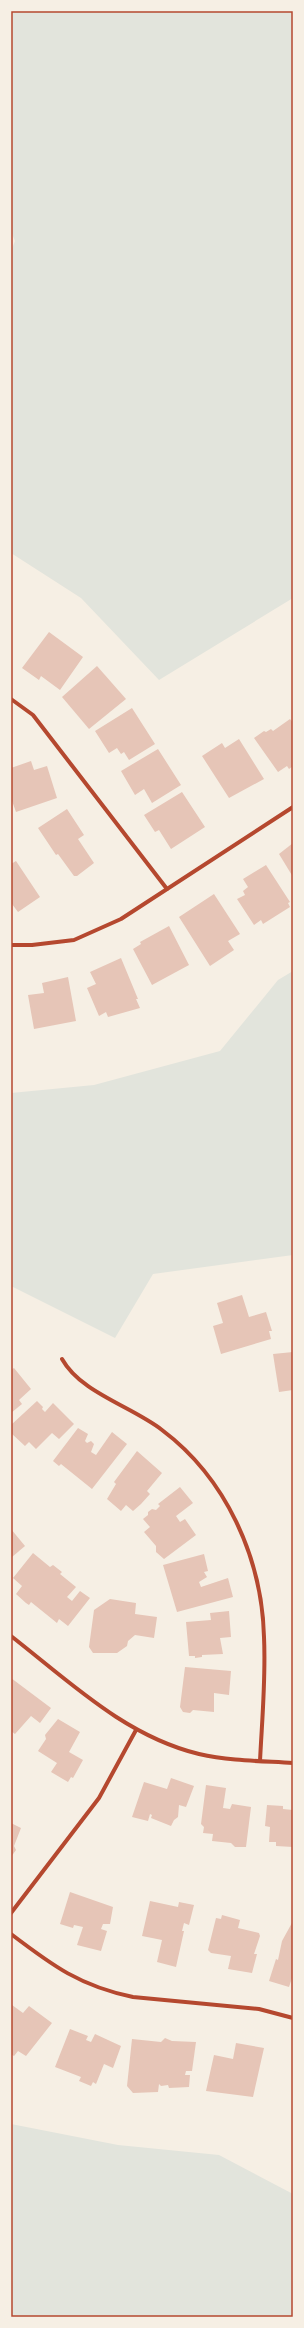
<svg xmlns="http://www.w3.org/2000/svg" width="304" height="2328" font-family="'DM Sans',sans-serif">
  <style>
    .green { fill: #e2e4dc }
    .building { fill: #e6c5b7 }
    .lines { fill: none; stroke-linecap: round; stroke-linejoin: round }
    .minor { stroke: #b5482f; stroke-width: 4 }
    .neatline { fill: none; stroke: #b5482f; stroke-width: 1.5 }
  </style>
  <rect width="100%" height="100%" fill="#f6efe4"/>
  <g class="green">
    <polygon points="11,11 293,11 293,598 159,680 81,598 11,553 11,251 15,241 11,231"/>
    <polygon points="293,971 293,1255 153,1274 115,1338 11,1286 11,1093 94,1085 220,1051 278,980"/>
    <polygon points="11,2124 118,2145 219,2155 293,2194 293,2317 11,2317"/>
  </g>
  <g class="building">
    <polygon points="49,632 83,657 60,690 41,676 39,680 22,668"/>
    <polygon points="97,666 126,699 89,729 62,697"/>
    <polygon points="132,708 155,744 129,760 124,752 121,754 117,748 109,753 95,731"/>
    <polygon points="290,719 293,723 293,766 289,769 287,766 278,772 254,738 264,731 266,732 271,729 273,731"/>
    <polygon points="239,739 264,779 229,798 202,756 222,743 225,748"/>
    <polygon points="158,749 181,785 152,803 144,789 135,795 121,771"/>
    <polygon points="31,761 34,770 47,766 57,798 16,812 11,798 11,768"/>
    <polygon points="182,792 205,827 171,849 159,830 155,832 144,815"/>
    <polygon points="67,809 84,835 78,839 94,863 77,876 74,876 58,854 56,855 38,828"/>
    <polygon points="293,843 293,877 279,854"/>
    <polygon points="16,861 40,897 18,912 12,904 11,905 11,864"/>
    <polygon points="266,865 290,902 288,903 290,907 263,924 261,920 254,925 237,899 245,895 243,891 248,887 243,879"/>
    <polygon points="214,894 240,934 228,941 234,950 210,966 179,917"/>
    <polygon points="169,926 189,965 152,985 133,949 141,944 140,942"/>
    <polygon points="121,958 138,999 136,999 140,1008 108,1017 106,1012 99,1016 87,988 96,984 90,972"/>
    <polygon points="68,977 76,1021 34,1029 28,995 44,993 42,983"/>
    <polygon points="242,1295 249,1317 266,1312 272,1331 269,1331 271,1339 221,1354 213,1326 223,1323 217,1303"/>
    <polygon points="293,1352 293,1390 279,1392 273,1354"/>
    <polygon points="14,1368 31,1389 19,1400 22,1404 11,1413 11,1370"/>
    <polygon points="37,1401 43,1407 42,1409 45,1412 53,1403 74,1424 59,1439 52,1433 36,1449 29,1442 25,1446 11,1433 11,1425"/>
    <polygon points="78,1428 88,1434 85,1441 87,1443 91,1441 94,1444 91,1452 96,1455 112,1432 127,1444 92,1489 61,1464 59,1466 53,1461"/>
    <polygon points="137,1451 162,1473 147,1491 150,1494 141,1504 133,1511 126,1505 121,1511 107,1499 116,1484 114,1482"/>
    <polygon points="180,1487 193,1503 176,1516 180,1522 185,1519 196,1535 164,1559 156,1552 156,1546 144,1532 150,1527 143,1519 148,1515 148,1512 152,1509 156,1510 160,1506 158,1504"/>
    <polygon points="11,1529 25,1546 12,1557 11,1557"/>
    <polygon points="33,1553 50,1567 53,1565 62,1572 60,1574 76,1587 67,1597 72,1601 80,1591 90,1598 68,1626 59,1619 57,1623 31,1602 29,1605 26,1603 16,1594 22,1586 13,1578"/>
    <polygon points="204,1554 208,1571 204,1572 207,1577 199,1582 201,1587 228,1578 233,1597 177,1612 163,1565"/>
    <polygon points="110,1599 136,1603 135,1614 157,1617 154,1638 135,1635 128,1641 127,1646 117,1653 93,1653 89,1647 94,1610"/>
    <polygon points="229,1611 231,1637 220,1638 223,1654 202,1655 202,1657 195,1658 195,1656 189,1656 186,1622 211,1620 210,1613"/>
    <polygon points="185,1667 231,1671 229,1695 214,1693 214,1712 193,1710 190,1713 183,1712 180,1707"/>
    <polygon points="11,1678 51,1708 40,1723 31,1716 15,1734 11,1731"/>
    <polygon points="58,1719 80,1732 69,1752 83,1760 73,1778 71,1777 68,1782 51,1772 57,1763 38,1751 46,1739 45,1735"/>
    <polygon points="171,1778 194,1786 186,1807 179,1805 178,1817 174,1820 171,1826 151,1818 152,1815 150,1814 148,1821 132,1817 144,1782 167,1789"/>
    <polygon points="206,1785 226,1788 223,1808 230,1809 232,1804 251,1807 246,1847 235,1847 231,1843 212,1841 213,1834 203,1833 204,1827 201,1824"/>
    <polygon points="267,1805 283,1806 283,1809 293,1810 293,1847 276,1846 276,1842 269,1842 270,1827 265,1826"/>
    <polygon points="11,1823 21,1828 14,1846 16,1850 11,1857"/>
    <polygon points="70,1892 113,1907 110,1924 103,1924 101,1929 107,1931 101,1951 77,1945 83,1927 74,1925 73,1928 60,1924"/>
    <polygon points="150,1901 178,1907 179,1902 194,1905 189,1925 184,1923 182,1931 184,1931 176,1967 157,1962 162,1940 142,1936"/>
    <polygon points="222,1915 240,1920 238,1928 259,1933 260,1936 254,1954 257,1954 252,1973 228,1969 231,1956 211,1953 208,1950 216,1918 221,1919"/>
    <polygon points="293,1921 293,1975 289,1987 269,1981 276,1959 278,1960 282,1941"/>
    <polygon points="12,2005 23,2013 29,2006 52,2023 26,2056 18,2051 14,2056 11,2054"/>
    <polygon points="70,2029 88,2036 86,2040 91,2042 95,2034 121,2046 113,2068 104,2064 96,2084 93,2082 91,2086 79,2081 81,2077 55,2067"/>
    <polygon points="165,2038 172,2041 196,2042 192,2071 186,2071 185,2075 190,2075 189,2087 169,2088 168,2085 161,2086 159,2084 158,2092 133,2093 127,2086 132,2039 161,2042"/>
    <polygon points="236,2043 264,2048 253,2097 206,2091 214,2055 233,2059"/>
  </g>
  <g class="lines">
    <g class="minor">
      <polyline points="11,699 33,715 167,889"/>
      <polyline points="11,945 32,945 74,940 121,919 293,807"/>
      <path d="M62,1359C81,1393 131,1406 162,1430C226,1478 262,1558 264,1637C266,1678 262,1720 260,1761"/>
      <path d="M11,1636C70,1682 125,1736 199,1754C230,1761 262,1761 293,1763"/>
      <polyline points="11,1913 99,1798 136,1730"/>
      <path d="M11,1934C53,1966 80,1986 133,1997L259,2009L293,2018"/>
    </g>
  </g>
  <rect width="304" height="2328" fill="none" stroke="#f6efe4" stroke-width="24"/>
  <rect x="12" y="12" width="280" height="2304" class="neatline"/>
</svg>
